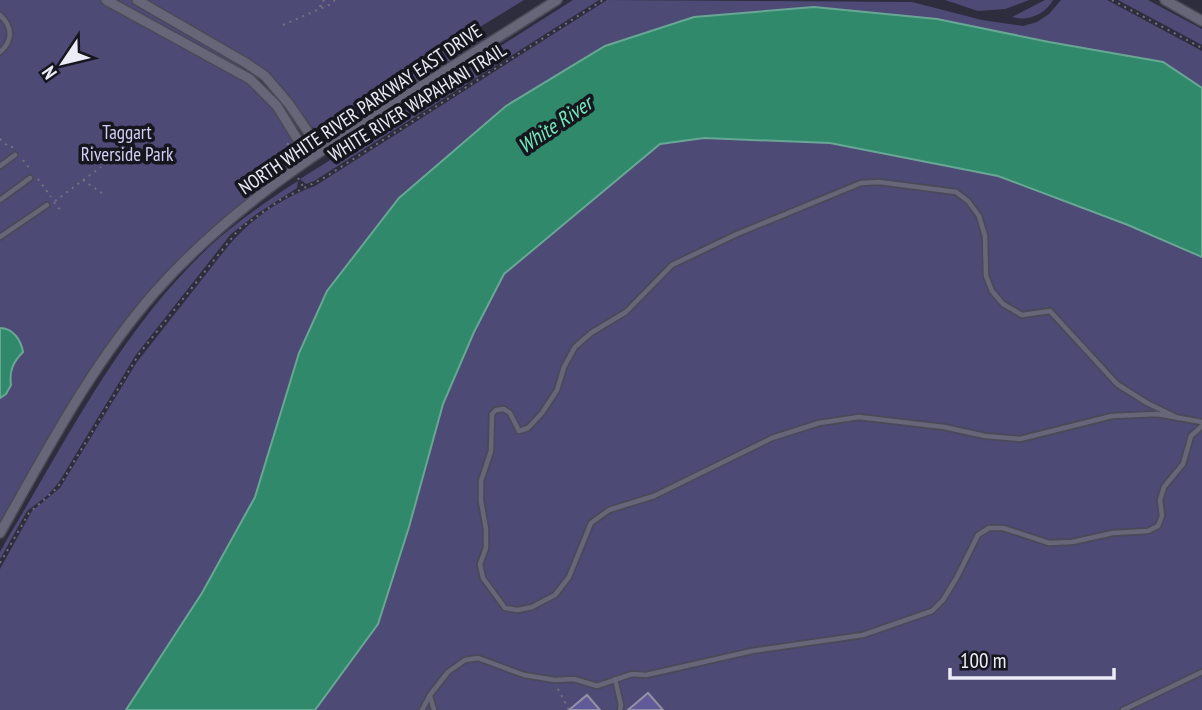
<svg xmlns="http://www.w3.org/2000/svg" width="1202" height="710" font-family="'PT Sans Narrow',sans-serif">
  <style>
    .green { fill: #4e4a76 }
    .water { fill: #2f896a; stroke: #68a794; stroke-width: 2 }
    .building { fill: #615a99; stroke: #9291a6; stroke-width: 2 }
    .lines { fill: none; stroke-linecap: round; stroke-linejoin: round }
    .lane-casing { stroke: #494957; stroke-width: 8 }
    .street-casing { stroke: #494957; stroke-width: 12 }
    .path { stroke: #727180; stroke-width: 2; stroke-dasharray: 2 5; stroke-linecap: butt }
    .lane { stroke: #676679; stroke-width: 4.5 }
    .street { stroke: #676679; stroke-width: 9 }
    .labels { text-anchor: middle; stroke-width: 7; stroke-linejoin: round; paint-order: stroke }
    .street-label { font-size: 19px; fill: #ececf7; stroke: #16161e }
    .park-label { font-size: 19px; fill: #d1d0f5; stroke: #16161e }
    .water-label { font-size: 21px; font-style: italic; fill: #71eabd; stroke: #16161e }
  </style>
  <rect width="100%" height="100%" fill="#2e2d3d"/>
  <g class="green">
    <polygon points="0,0 524,0 475,30 481,40 422,79 372,105 332,131 323,131 315,129 308,124 280,87 260,67 191,27 175,21 257,78 305,151 246,204 156,292 88,383 0,527"/>
    <polygon points="573,0 599,0 314,181 306,184 300,179 351,147 425,94"/>
    <path d="M607,0L912,2L982,20L1023,26L1037,22L1049,14L1061,0H1107L1202,51V88L1163,62L1049,42L937,19L814,7L694,17L506,106L399,198L327,291L299,353L255,497L202,593L126,710H0V569L32,511L60,488L137,362L229,245C251,219 283,197 315,186Z"/>
    <polygon points="945,0 1029,0 1005,9 978,11"/>
    <path d="M1045,0H1053C1046,14 1027,22 1012,17Z"/>
    <polygon points="1118,0 1148,0 1202,29 1202,45"/>
    <polygon points="704,138 830,143 998,176 1128,225 1202,257 1202,710 315,710 378,624 409,527 443,404 474,332 504,274 660,144"/>
    <path d="M298,181L297,188L258,213L231,234L135,356L59,482L48,495L27,511L0,559V552L9,536C71,432 127,319 220,237C244,217 271,198 298,181Z"/>
  </g>
  <g class="water">
    <polygon points="814,7 937,19 1049,42 1163,62 1202,88 1202,257 1128,225 998,176 830,143 704,138 660,144 504,274 474,332 443,404 409,527 378,624 315,710 126,710 202,593 255,497 299,353 327,291 399,198 506,106 605,46 694,17"/>
    <path d="M0,328C13,328 21,340 23,352C13,362 9,371 11,385L6,394L0,398Z"/>
  </g>
  <g class="building">
    <polygon points="648,693 663,710 628,710"/>
    <polygon points="587,695 600,710 569,710"/>
  </g>
  <g class="lines">
    <g class="lane-casing">
      <g id="lane">
        <path d="M0,15C13,27 13,41 0,52"/>
        <polyline points="0,166 15,155"/>
        <polyline points="0,200 30,178"/>
        <polyline points="0,237 47,205"/>
        <polyline points="1178,418 1147,403 1117,384 1050,311 1022,315 1003,304 992,291 986,276 985,236 979,216 968,201 956,192 879,182 861,183 737,234 672,265 626,312 591,333 575,347 564,367 557,390 542,413 528,428 519,431 510,413 504,409 496,410 492,414 491,451 481,481 481,501 486,529 486,548 480,564 483,578 505,608 518,610 532,607 555,595 569,577 591,523 609,510 654,496 772,438 819,423 859,417 944,427 985,436 1020,439 1112,416 1157,414 1202,422"/>
        <polyline points="615,679 621,705 620,710"/>
        <polyline points="430,696 434,710"/>
        <polyline points="422,710 430,695 448,672 465,660 478,658 524,675 555,680 574,679 597,686 632,674 646,675 752,651 863,635 932,611 943,600 957,577 978,535 989,528 1003,528 1049,543 1072,542 1113,533 1148,531 1158,526 1162,516 1160,500 1164,487 1183,464 1191,436 1202,426"/>
        <polyline points="1123,710 1202,672"/>
      </g>
    </g>
    <g class="street-casing">
      <g id="street">
        <polyline points="106,0 250,79 277,106 309,158"/>
        <polyline points="137,0 246,63 265,76 289,104 321,151"/>
        <polyline points="1165,0 1202,21"/>
        <path d="M0,533C47,450 92,364 155,292C224,214 308,158 396,102C450,68 504,34 557,0"/>
      </g>
    </g>
    <g class="path">
      <polyline points="324,0 320,6 327,5"/>
      <polyline points="1112,0 1202,48"/>
      <polyline points="283,25 331,4 335,0"/>
      <polyline points="0,139 9,147 14,147"/>
      <polyline points="288,143 286,155 289,161"/>
      <polyline points="23,160 30,169"/>
      <polyline points="298,178 304,188"/>
      <polyline points="38,179 51,197"/>
      <polyline points="83,180 103,194"/>
      <polyline points="55,201 101,167"/>
      <polyline points="54,202 61,211"/>
      <polyline points="0,563 29,513 56,489 63,480 139,354 239,229 280,200 322,179 603,0"/>
      <polyline points="558,689 569,710"/>
    </g>
    <use href="#lane" class="lane"/>
    <use href="#street" class="street"/>
  </g>
  <g class="labels">
    <g class="street-label">
      <text transform="translate(417 102) rotate(-32)" y="7">WHITE RIVER WAPAHANI TRAIL</text>
      <text transform="translate(360 109) rotate(-34)" y="7">NORTH WHITE RIVER PARKWAY EAST DRIVE</text>
    </g>
    <g class="park-label">
      <text x="127" y="139">Taggart<tspan x="127" dy="22">Riverside Park</tspan></text>
    </g>
    <g class="water-label">
      <text transform="translate(555 125) rotate(-34)" y="7">White River</text>
    </g>
  </g>
  <g transform="translate(63 63) rotate(235)" stroke="#16161e" stroke-width="5" paint-order="stroke">
  <path d="M0-5L12 26L0 18L-12 26Z" fill="#ececf7"/>
  <text y="-10" font-size="19" font-weight="bold" text-anchor="middle" fill="#ececf7">N</text>
  </g>
  <path d="M950 668v10h164v-10" fill="none" stroke="#ececf7" stroke-width="3.5"/>
  <text x="960" y="668" font-size="21" fill="#ececf7" stroke="#16161e" stroke-width="5" paint-order="stroke">100 m</text>
</svg>
